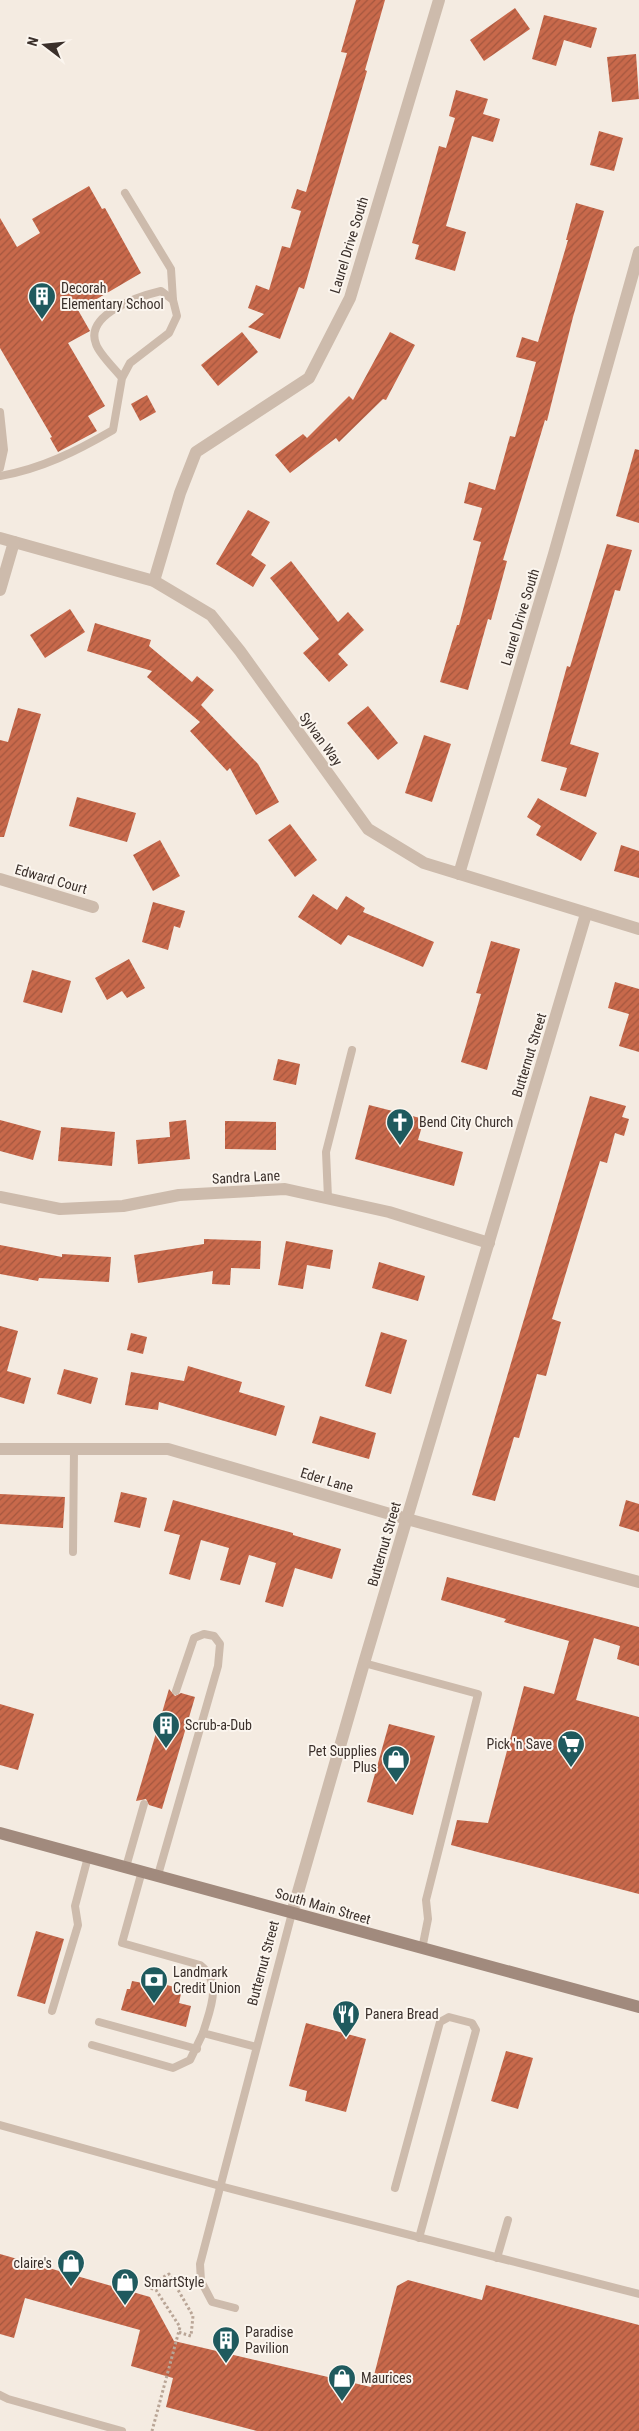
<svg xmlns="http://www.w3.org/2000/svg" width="639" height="2431" font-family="'Roboto Condensed',sans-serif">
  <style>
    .building { fill: url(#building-hatch) }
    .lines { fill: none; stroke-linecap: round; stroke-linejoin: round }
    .path { stroke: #b9a596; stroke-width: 3; stroke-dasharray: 2.5 2.5; stroke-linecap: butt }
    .lane { stroke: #cdbbac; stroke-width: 8 }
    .street { stroke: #cdbbac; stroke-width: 12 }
    .secondary { stroke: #a18a7d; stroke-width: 12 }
    .labels { text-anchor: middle; stroke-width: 4; stroke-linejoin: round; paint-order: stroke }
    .street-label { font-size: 14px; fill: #3b302b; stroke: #fbf5ee }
    .poi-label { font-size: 14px; fill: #3b302b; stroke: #fbf5ee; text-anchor: start }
  </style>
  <defs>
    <pattern id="building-hatch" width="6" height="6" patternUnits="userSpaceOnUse" patternTransform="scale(1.25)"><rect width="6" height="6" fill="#c8694b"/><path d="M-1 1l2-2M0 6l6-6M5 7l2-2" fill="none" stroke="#a4573f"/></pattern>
  </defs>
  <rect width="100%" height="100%" fill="#f4ebe1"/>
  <g class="building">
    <polygon points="356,0 385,0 365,70 367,71 304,289 299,287 280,339 248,327 264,314 248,308 256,285 269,290 282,246 290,248 301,211 291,208 297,189 306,192 347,53 341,52"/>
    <polygon points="515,8 530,29 484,61 470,40"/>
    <polygon points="544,15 597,28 591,48 564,40 556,66 532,59"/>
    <polygon points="636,54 639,99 612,102 607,57"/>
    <polygon points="456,90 488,99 483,114 500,119 493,142 472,136 446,226 466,232 455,271 415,259 419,245 412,243 439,146 446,148 455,118 449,116"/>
    <polygon points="599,131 623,138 614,171 590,165"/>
    <polygon points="89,186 102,209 105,208 141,273 78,310 90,331 68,343 105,406 88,416 97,431 58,452 50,438 52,437 0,348 0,218 17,247 40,233 32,219"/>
    <polygon points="576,203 604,211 573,317 547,421 545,420 503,560 507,561 491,620 488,619 468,690 440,682 457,625 459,625 481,542 473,540 482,508 464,503 469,482 495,490 510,436 515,437 536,362 516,357 522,337 538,342 568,240 566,240"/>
    <polygon points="242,332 258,352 218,386 201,365"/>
    <polygon points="390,332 415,345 386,400 383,399 339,442 336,438 290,473 275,455 303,434 307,438 349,396 353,400"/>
    <polygon points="147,395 156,412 140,421 131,404"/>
    <polygon points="635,449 639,450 639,523 616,516"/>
    <polygon points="248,510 270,522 251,555 266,565 253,587 216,564"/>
    <polygon points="607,544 632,550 620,591 615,590 570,744 599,753 586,797 560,790 567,768 541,761 567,666 570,667"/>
    <polygon points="291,561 338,622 348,612 364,630 338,654 348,665 329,682 303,653 319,639 270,578"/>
    <polygon points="70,609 85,632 45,658 30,635"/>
    <polygon points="95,623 151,640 149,646 192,682 197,676 214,690 201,705 258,764 279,802 256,815 230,768 227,771 190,731 200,722 147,677 152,671 87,651"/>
    <polygon points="368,706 398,743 378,760 347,723"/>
    <polygon points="18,708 41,714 4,837 0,837 0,740 8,742"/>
    <polygon points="424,735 451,744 432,802 405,793"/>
    <polygon points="77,797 136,813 127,842 69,826"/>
    <polygon points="538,798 597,833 581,861 536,835 541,826 527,817"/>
    <polygon points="290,824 317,860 295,877 268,840"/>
    <polygon points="160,840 180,876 153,891 133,855"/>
    <polygon points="621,845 639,851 639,878 614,871"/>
    <polygon points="313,894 337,910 346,896 365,908 363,912 434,942 423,967 348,935 341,945 298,917"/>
    <polygon points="153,902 185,911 180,928 174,926 168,950 142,942"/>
    <polygon points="491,941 520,949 487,1070 461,1062 481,994 476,993"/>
    <polygon points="129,959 145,988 127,998 122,991 107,1000 95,978"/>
    <polygon points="32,970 71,981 62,1013 23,1002"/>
    <polygon points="615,982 639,989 639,1052 619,1046 629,1014 608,1008"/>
    <polygon points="278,1059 300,1064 296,1085 273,1080"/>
    <polygon points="590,1096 626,1106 622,1117 629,1119 624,1136 615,1133 607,1163 600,1161 552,1319 561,1322 546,1376 537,1374 519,1438 514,1437 495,1501 472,1495"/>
    <polygon points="369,1105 424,1119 418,1140 463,1152 454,1186 355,1159"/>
    <polygon points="0,1120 41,1131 33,1160 0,1151"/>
    <polygon points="186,1120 190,1159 138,1164 136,1140 170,1137 169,1122"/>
    <polygon points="225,1121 276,1122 276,1150 225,1149"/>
    <polygon points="61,1127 115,1132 112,1166 58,1161"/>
    <polygon points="204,1239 261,1241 260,1269 231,1268 230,1285 212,1284 213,1271 138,1283 134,1255 204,1244"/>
    <polygon points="286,1241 333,1250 330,1269 307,1265 303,1289 278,1285"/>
    <polygon points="0,1245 62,1257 62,1254 111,1257 109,1282 39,1278 38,1281 0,1274"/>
    <polygon points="379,1262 425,1276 418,1301 372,1288"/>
    <polygon points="0,1326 18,1331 7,1371 31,1378 24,1404 0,1397"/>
    <polygon points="381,1332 407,1340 391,1394 365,1386"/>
    <polygon points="131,1333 147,1337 143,1354 127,1350"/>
    <polygon points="188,1366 242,1382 239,1392 285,1406 276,1436 159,1402 158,1410 125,1405 131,1372 184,1381"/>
    <polygon points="64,1369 98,1378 91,1404 57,1394"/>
    <polygon points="320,1416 376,1433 369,1459 312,1443"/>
    <polygon points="121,1492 147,1498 140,1528 114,1522"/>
    <polygon points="0,1494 65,1497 63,1528 0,1524"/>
    <polygon points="173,1500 293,1533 293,1535 341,1549 332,1579 295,1568 283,1607 265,1602 276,1563 249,1555 240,1585 220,1580 229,1548 201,1540 190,1580 169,1574 180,1535 164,1531"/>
    <polygon points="626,1500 639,1504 639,1532 619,1526"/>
    <polygon points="447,1577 639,1627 639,1666 617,1659 620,1646 594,1638 576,1700 639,1717 639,1894 451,1845 457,1820 488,1823 524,1686 554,1694 569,1641 504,1622 506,1619 441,1600"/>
    <polygon points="169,1689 175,1696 181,1693 195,1697 162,1809 149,1805 146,1799 136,1801"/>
    <polygon points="0,1704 34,1714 18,1770 0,1765"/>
    <polygon points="389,1724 435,1736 413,1815 367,1802"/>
    <polygon points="36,1931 64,1939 45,2004 17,1996"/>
    <polygon points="144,1979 182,1989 179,2003 191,2006 186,2027 121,2010 127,1989 130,1989 132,1981 143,1983"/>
    <polygon points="306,2023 366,2039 346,2112 305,2101 307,2091 289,2086"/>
    <polygon points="506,2051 533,2058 518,2109 491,2101"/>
    <polygon points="0,2254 150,2297 174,2341 371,2387 397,2286 408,2280 482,2300 486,2285 639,2325 639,2431 257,2431 166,2407 173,2378 131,2366 140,2330 25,2298 14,2338 0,2334"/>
  </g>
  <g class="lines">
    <g class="path">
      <polyline points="146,2287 156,2290 180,2327 152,2431"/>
      <polyline points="146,2287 169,2274 193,2316 191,2336 178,2332"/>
    </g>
    <g class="lane">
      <polyline points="125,193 171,269 173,300"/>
      <polyline points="0,412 4,450 0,468"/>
      <path d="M0,476C41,469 77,451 113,430L122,378L130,363L169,333L177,316L173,300L161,291C140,296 84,314 96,344C99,354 116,370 122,378"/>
      <polyline points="328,1198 326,1152 352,1050"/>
      <polyline points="73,1552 74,1449"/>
      <polyline points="364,1663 478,1694 426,1900 428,1919 422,1949"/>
      <polyline points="126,1867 144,1804"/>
      <path d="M142,1871L122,1943L200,1965C223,1983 210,2009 203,2033L256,2047"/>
      <polyline points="158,1875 218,1666 220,1644 214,1636 204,1634 194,1638 176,1691"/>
      <polyline points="52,2011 78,1925 75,1906 88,1857"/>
      <polyline points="99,2022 197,2049"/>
      <polyline points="92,2045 173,2068 190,2060 203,2033"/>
      <polyline points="0,2125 220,2186 639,2294"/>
      <polyline points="395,2188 440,2022 449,2017 472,2023 476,2030 419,2238"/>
      <polyline points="497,2258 508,2220"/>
      <polyline points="235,2308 212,2302 201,2281 200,2264 292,1913"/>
      <polyline points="0,2395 8,2399 122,2431"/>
    </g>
    <g class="street">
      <polyline points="0,538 154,581 211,615 240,651 368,829 424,863 639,929"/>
      <polyline points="154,581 180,493 196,452 309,378 350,298 439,0"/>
      <polyline points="0,590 14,542"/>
      <polyline points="459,874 554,554 639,252"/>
      <polyline points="0,879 93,907"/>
      <polyline points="0,1197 60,1209 123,1206 179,1195 285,1189 389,1212 489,1243"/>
      <polyline points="0,1449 168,1449 407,1519 639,1582"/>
      <polyline points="292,1913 364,1663 586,914"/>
    </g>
    <polyline class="secondary" points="0,1833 639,2007"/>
  </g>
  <defs>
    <g id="building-pin" transform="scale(1.4375)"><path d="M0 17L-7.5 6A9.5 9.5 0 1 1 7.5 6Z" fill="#1f5a5e" stroke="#fbf5ee"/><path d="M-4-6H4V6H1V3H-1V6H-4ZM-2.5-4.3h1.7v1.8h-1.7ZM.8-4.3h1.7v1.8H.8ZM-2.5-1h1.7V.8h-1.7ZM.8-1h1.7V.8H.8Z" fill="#fff"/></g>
    <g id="church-pin" transform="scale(1.4375)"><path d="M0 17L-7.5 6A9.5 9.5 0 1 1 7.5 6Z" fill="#1f5a5e" stroke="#fbf5ee"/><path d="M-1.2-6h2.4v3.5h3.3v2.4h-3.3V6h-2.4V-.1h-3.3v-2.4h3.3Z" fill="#fff"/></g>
    <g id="supermarket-pin" transform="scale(1.4375)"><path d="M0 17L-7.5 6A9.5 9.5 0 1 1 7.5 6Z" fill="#1f5a5e" stroke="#fbf5ee"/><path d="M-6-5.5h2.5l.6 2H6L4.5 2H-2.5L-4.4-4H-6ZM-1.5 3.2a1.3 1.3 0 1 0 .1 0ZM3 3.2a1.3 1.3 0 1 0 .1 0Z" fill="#fff"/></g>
    <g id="shop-pin" transform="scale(1.4375)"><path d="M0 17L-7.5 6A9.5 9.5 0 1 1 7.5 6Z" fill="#1f5a5e" stroke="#fbf5ee"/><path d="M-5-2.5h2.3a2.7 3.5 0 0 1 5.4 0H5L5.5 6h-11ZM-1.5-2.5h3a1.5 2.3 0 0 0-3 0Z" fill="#fff"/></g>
    <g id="bank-pin" transform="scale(1.4375)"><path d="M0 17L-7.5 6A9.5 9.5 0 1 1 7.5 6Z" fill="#1f5a5e" stroke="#fbf5ee"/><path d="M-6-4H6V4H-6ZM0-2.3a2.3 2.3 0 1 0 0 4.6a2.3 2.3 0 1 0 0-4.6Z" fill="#fff"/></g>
    <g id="restaurant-pin" transform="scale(1.4375)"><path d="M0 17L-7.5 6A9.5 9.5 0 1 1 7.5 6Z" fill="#1f5a5e" stroke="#fbf5ee"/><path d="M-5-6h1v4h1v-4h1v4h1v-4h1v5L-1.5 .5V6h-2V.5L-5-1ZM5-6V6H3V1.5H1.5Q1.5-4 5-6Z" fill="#fff"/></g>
  </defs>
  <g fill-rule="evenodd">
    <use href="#building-pin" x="42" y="296"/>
    <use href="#church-pin" x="400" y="1122"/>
    <use href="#building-pin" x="166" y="1725"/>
    <use href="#supermarket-pin" x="571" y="1744"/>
    <use href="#shop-pin" x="396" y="1759"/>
    <use href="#bank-pin" x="154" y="1980"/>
    <use href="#restaurant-pin" x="346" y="2014"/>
    <use href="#shop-pin" x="71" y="2263"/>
    <use href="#shop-pin" x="125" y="2282"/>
    <use href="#building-pin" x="226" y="2340"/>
    <use href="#shop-pin" x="342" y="2378"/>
  </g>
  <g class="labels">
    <g class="street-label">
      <text transform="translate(349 245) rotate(-73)" y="5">Laurel Drive South</text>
      <text transform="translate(520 617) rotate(-73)" y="5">Laurel Drive South</text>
      <text transform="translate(321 739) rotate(54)" y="5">Sylvan Way</text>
      <text transform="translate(51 879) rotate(16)" y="5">Edward Court</text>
      <text transform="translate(529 1055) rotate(-73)" y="5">Butternut Street</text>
      <text transform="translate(246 1177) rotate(-3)" y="5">Sandra Lane</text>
      <text transform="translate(327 1480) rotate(17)" y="5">Eder Lane</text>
      <text transform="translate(384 1544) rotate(-74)" y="5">Butternut Street</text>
      <text transform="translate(323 1906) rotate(16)" y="5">South Main Street</text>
      <text transform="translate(263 1963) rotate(-75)" y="5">Butternut Street</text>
    </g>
    <g class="poi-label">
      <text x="61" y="293">Decorah<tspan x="61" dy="16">Elementary School</tspan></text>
      <text x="419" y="1127">Bend City Church</text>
      <text x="185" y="1730">Scrub-a-Dub</text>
      <text x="552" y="1749" text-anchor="end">Pick 'n Save</text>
      <text x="377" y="1756" text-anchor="end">Pet Supplies<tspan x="377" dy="16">Plus</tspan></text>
      <text x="173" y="1977">Landmark<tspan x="173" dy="16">Credit Union</tspan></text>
      <text x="365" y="2019">Panera Bread</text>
      <text x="52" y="2268" text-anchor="end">claire's</text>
      <text x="144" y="2287">SmartStyle</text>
      <text x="245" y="2337">Paradise<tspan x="245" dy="16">Pavilion</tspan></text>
      <text x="361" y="2383">Maurices</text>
    </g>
  </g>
  <g transform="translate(45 45) rotate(286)" stroke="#fbf5ee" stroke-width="4" paint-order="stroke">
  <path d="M0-4L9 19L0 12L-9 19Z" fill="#3b302b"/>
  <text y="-8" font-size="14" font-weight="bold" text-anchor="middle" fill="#3b302b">N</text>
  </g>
</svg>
